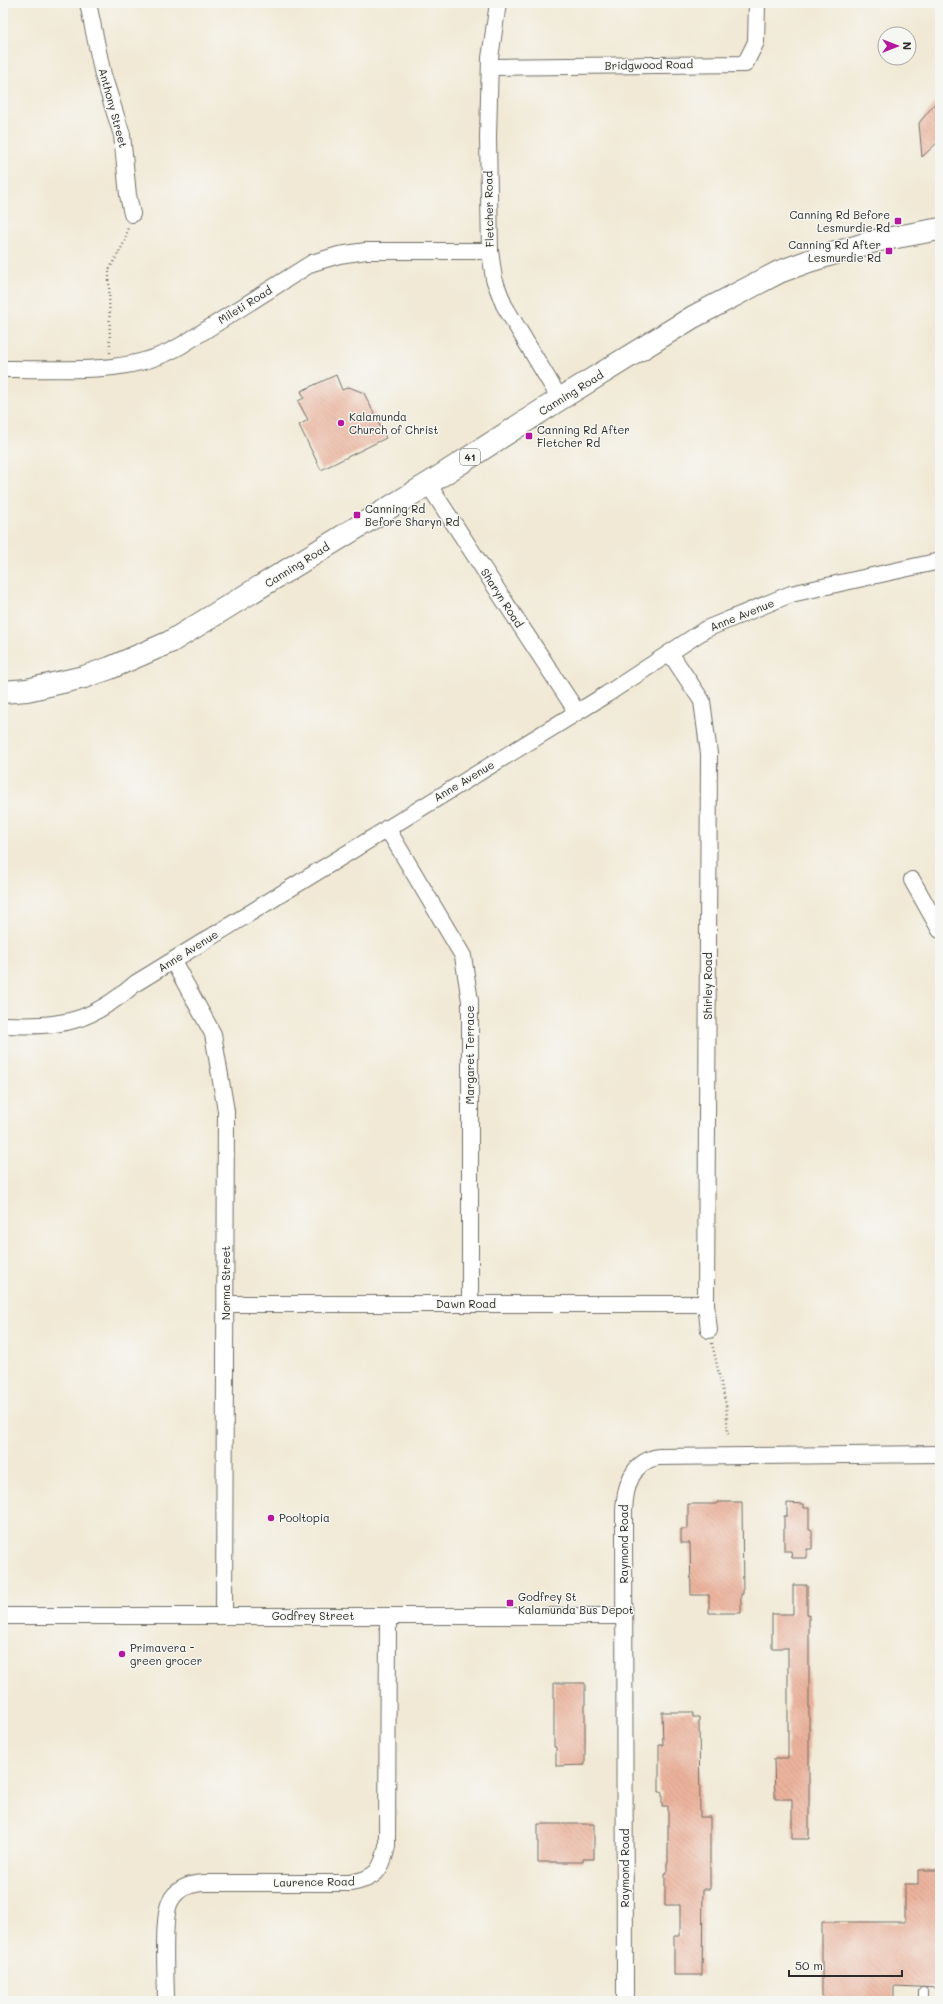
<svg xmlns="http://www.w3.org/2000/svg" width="943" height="2004" font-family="Mali,sans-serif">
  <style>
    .building { fill: url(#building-back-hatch) }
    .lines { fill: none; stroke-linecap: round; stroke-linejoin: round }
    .service-casing { stroke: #706e66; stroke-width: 10 }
    .minor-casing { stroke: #706e66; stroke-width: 18 }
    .primary-casing { stroke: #706e66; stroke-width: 24 }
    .path { stroke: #706e66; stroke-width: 2.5; stroke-dasharray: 1 3; stroke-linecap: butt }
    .service { stroke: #fff; stroke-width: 8 }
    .minor { stroke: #fff; stroke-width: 16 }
    .primary { stroke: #fff; stroke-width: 22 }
    .poi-dot { fill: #b5179e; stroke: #f6f6f2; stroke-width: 1.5 }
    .labels { text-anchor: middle; stroke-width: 3; stroke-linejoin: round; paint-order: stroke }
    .shield { fill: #f6f6f2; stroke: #686867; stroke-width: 1 }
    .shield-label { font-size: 10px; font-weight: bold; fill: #2b2b2b }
    .street-label { font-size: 11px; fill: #2b2b2b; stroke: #f6f6f2 }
    .poi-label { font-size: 11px; fill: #2b2b2b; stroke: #f6f6f2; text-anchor: start }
  </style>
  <defs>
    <pattern id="building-back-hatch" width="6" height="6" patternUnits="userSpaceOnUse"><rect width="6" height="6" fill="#ecb39c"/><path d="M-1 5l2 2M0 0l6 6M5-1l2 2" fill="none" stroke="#cb9a87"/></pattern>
  </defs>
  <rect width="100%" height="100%" fill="#f6f6f2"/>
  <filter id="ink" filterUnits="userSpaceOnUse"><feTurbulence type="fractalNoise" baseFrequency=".025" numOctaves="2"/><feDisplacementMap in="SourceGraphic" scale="8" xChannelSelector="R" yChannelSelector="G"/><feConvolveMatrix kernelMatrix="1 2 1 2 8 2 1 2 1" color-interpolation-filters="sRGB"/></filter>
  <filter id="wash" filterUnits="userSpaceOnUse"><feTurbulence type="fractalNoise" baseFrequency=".012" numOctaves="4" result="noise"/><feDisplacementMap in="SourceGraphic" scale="16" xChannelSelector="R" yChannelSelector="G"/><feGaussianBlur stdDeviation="0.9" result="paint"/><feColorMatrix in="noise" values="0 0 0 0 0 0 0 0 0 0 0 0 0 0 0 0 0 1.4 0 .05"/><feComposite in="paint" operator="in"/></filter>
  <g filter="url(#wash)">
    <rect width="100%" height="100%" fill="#f1e9d5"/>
    <g id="blocks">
      <g class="building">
        <polygon points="940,97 940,140 922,157 919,123"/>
        <polygon points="336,375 342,390 349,387 364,393 386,438 321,470 299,425 308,420 298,401 304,398 301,391"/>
        <polygon points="717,1502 742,1502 743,1594 741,1594 741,1613 709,1613 709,1595 691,1595 690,1543 681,1543 681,1529 688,1529 688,1504 717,1504"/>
        <polygon points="787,1503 804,1504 804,1508 809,1508 809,1530 812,1530 812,1549 807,1549 807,1558 792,1558 791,1551 784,1551 784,1516 787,1516"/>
        <polygon points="793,1585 807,1585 807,1614 809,1614 809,1839 792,1839 792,1799 775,1799 774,1758 788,1758 788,1648 772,1648 772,1614 793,1614"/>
        <polygon points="554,1683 585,1683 585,1765 556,1766 556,1747 554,1747"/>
        <polygon points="662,1712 693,1712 693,1717 699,1717 700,1817 710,1817 710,1889 703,1889 702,1975 674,1975 674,1936 680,1936 680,1905 665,1905 665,1873 667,1873 667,1863 668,1863 668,1806 662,1806 662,1792 659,1792 659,1745 663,1745"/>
        <polygon points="538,1824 594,1824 594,1859 583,1859 583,1862 538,1862"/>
        <polygon points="918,1870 940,1870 940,1988 894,1986 894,2001 822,2001 822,1922 905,1922 905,1884 918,1884"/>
      </g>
    </g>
  </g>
  <g filter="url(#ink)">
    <use href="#blocks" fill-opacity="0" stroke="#706e66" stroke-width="1"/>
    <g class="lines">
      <g class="service-casing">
        <polyline id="service" points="923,1992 923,2001"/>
      </g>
      <g class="minor-casing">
        <g id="minor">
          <polyline points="88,3 103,75 122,135 128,195 132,214"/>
          <polyline points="498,3 490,58 488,137 490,251 494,279 504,305 560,399"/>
          <polyline points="490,67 745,64 756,42 757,3"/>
          <path d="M3,369C64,368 128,377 182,345L312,263L339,255L366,251H490"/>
          <polyline points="428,484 577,712"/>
          <polyline points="670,653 702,701 709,754 706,1304 709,1330"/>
          <polyline points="387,828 463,956 470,1001 470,1304"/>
          <polyline points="912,880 940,930"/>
          <polyline points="173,961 213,1034 226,1111 224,1616"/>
          <path d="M3,1025C63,1027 90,1023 136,983L607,694L706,629L791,594L940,561"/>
          <polyline points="226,1304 706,1304"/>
          <polyline points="3,1616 624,1616"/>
          <path d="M166,2001C166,1980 162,1918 170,1902C176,1889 189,1884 203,1883H350C375,1879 382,1871 387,1846L388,1617"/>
          <path d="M625,2001L624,1511C625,1487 631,1462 658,1457L940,1454"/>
        </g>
      </g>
      <g class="primary-casing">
        <polyline id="primary" points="3,692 27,690 84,677 110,668 170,642 428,484 560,399 693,317 779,272 809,261 875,241 940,229"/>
      </g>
      <g class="path">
        <polyline points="110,353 109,270 125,241 128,227"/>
        <polyline points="712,1343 726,1405 728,1435"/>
      </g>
      <use href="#service" class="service"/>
      <use href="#minor" class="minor"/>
      <use href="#primary" class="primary"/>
    </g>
  </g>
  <g class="poi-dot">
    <rect x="894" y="217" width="8" height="8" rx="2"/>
    <rect x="885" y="247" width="8" height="8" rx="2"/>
    <circle cx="341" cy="423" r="4"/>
    <rect x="525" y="432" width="8" height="8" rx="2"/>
    <rect x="353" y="511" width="8" height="8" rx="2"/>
    <circle cx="271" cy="1518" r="4"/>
    <rect x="506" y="1599" width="8" height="8" rx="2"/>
    <circle cx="122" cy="1654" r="4"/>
  </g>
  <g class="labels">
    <rect class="shield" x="460" y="449" width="20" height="16" rx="3"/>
    <g class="shield-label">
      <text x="470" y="461">41</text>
    </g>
    <g class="street-label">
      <text transform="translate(649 65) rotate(-1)" y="4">Bridgwood Road</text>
      <text transform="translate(113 108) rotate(75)" y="4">Anthony Street</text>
      <text transform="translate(489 209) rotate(-91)" y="4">Fletcher Road</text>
      <text transform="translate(245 305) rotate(-32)" y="4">Mileti Road</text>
      <text transform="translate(571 393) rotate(-32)" y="4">Canning Road</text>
      <text transform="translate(297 565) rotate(-32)" y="4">Canning Road</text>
      <text transform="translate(502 598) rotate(57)" y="4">Sharyn Road</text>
      <text transform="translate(742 615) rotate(-22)" y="4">Anne Avenue</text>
      <text transform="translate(464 781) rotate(-31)" y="4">Anne Avenue</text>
      <text transform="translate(188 951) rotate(-32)" y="4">Anne Avenue</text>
      <text transform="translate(708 986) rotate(-90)" y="4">Shirley Road</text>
      <text transform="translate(470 1055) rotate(-90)" y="4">Margaret Terrace</text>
      <text transform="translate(226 1283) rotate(-90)" y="4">Norma Street</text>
      <text x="466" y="1308">Dawn Road</text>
      <text transform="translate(624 1544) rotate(-90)" y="4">Raymond Road</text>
      <text x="313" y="1620">Godfrey Street</text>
      <text transform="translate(625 1868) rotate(-90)" y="4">Raymond Road</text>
      <text transform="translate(314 1882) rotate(-1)" y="4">Laurence Road</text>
    </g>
    <g class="poi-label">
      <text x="890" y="219" text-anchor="end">Canning Rd Before<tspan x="890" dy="13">Lesmurdie Rd</tspan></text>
      <text x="881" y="249" text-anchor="end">Canning Rd After<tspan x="881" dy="13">Lesmurdie Rd</tspan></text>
      <text x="349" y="421">Kalamunda<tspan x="349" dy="13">Church of Christ</tspan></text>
      <text x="537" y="434">Canning Rd After<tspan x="537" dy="13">Fletcher Rd</tspan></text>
      <text x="365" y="513">Canning Rd<tspan x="365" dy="13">Before Sharyn Rd</tspan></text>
      <text x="279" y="1522">Pooltopia</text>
      <text x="518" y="1601">Godfrey St<tspan x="518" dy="13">Kalamunda Bus Depot</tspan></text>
      <text x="130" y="1652">Primavera -<tspan x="130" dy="13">green grocer</tspan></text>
    </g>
  </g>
  <rect width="943" height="2004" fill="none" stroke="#f6f6f2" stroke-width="16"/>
  <g transform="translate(897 46) rotate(90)"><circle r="19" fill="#f6f6f2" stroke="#a5a5a2"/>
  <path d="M0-3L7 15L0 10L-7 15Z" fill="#b5179e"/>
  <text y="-6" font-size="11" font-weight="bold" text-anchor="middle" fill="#2b2b2b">N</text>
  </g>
  <path d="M789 1970v6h113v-6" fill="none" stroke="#2b2b2b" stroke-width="2"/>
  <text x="795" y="1970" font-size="12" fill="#2b2b2b" stroke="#f6f6f2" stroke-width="3" paint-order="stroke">50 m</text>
</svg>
